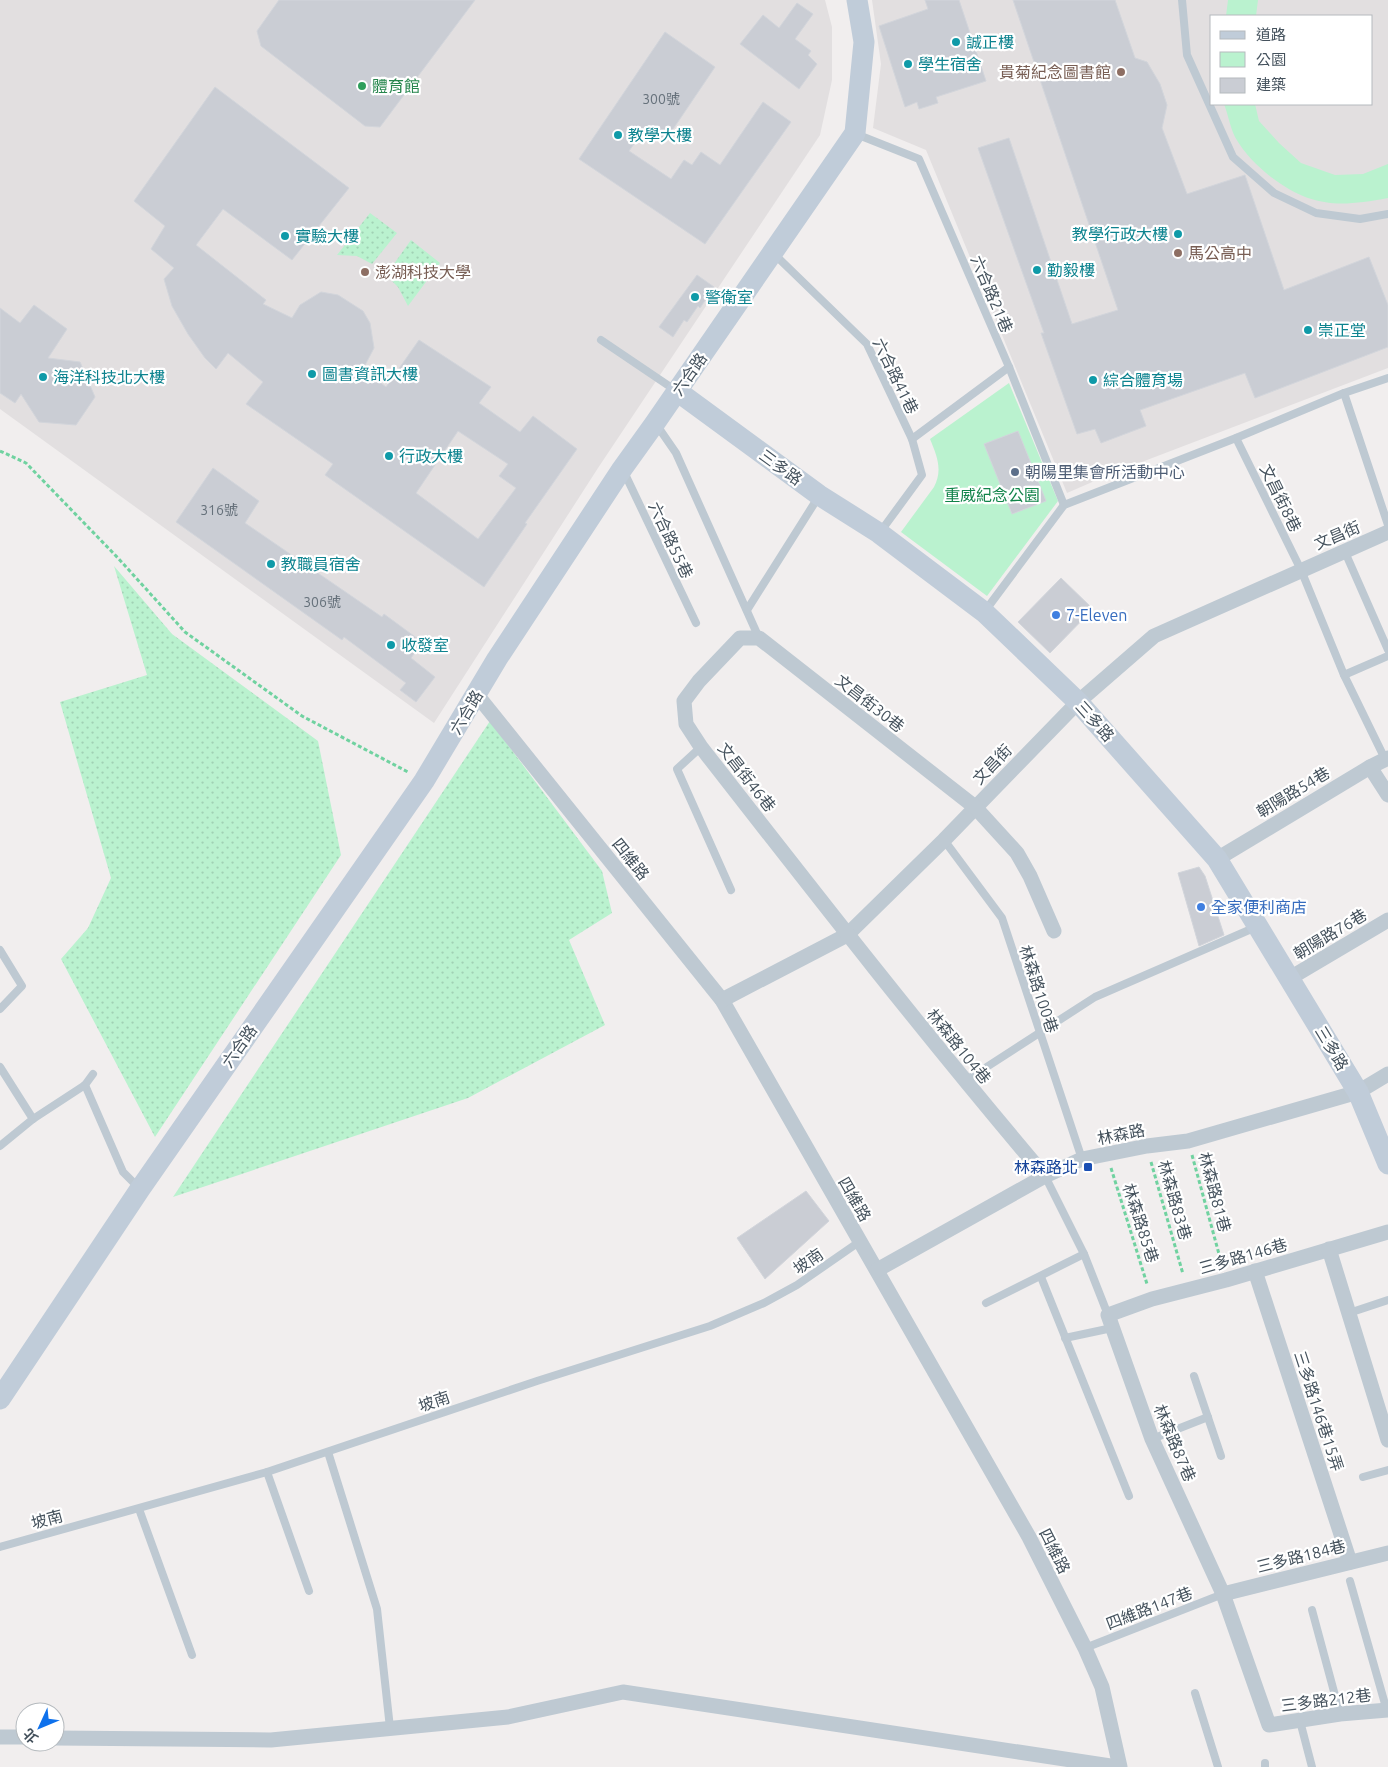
<svg xmlns="http://www.w3.org/2000/svg" width="1388" height="1767" font-family="Ubuntu,'Noto Sans TC',sans-serif">
  <style>
    .education { fill: #e2dfe0; fill-rule: evenodd }
    .grass { fill: url(#grass-dots) }
    .park { fill: #baf2cf }
    .building { fill: #cacdd4; stroke: #d2d5db; fill-rule: evenodd }
    .lines { fill: none; stroke-linecap: round; stroke-linejoin: round }
    .path { stroke: #70d2a0; stroke-width: 3; stroke-dasharray: 4 2.5; stroke-linecap: butt }
    .lane { stroke: #bec9d2; stroke-width: 8 }
    .street { stroke: #bec9d2; stroke-width: 15 }
    .secondary { stroke: #c0ccd9; stroke-width: 21 }
    .culture-dot { fill: #0f9aa8; stroke: #fff; stroke-width: 2 }
    .education-dot { fill: #8d6e63; stroke: #fff; stroke-width: 2 }
    .leisure-dot { fill: #2e9e5b; stroke: #fff; stroke-width: 2 }
    .service-dot { fill: #5c6f8a; stroke: #fff; stroke-width: 2 }
    .shop-dot { fill: #3f7fe0; stroke: #fff; stroke-width: 2 }
    .transit-dot { fill: #1a4fb4; stroke: #fff; stroke-width: 2 }
    .labels { text-anchor: middle; stroke-width: 4.5; stroke-linejoin: round; paint-order: stroke }
    .number-label { font-size: 14px; fill: #66717b }
    .culture-label { font-size: 16px; fill: #0d838f; stroke: #fff; text-anchor: start }
    .education-label { font-size: 16px; fill: #785e54; stroke: #fff; text-anchor: start }
    .leisure-label { font-size: 16px; fill: #27864d; stroke: #fff; text-anchor: start }
    .street-label { font-size: 16px; fill: #45525d; stroke: #fff }
    .service-label { font-size: 16px; fill: #4e5e75; stroke: #fff; text-anchor: start }
    .park-label { font-size: 16px; fill: #118349; stroke: #fff }
    .shop-label { font-size: 16px; fill: #366cbe; stroke: #fff; text-anchor: start }
    .transit-label { font-size: 16px; fill: #164399; stroke: #fff; text-anchor: end }
  </style>
  <defs>
    <pattern id="grass-dots" width="8" height="8" patternUnits="userSpaceOnUse" patternTransform="scale(1.25)"><rect width="8" height="8" fill="#baf2cf"/><path d="M2 2h.1M6 6h.1" fill="none" stroke="#a1d1b4" stroke-width="1.8" stroke-linecap="round"/></pattern>
  </defs>
  <rect width="100%" height="100%" fill="#f1eeee"/>
  <g class="education">
    <polygon points="0,0 825,0 832,27 832,80 820,135 598,468 434,723 0,409"/>
    <path d="M872,0H1388V368L1113,473L1067,493L926,150L873,128L881,64ZM1212,16H1372V104H1212Z"/>
  </g>
  <g class="grass">
    <polygon points="370,213 397,233 372,264 357,256 337,255"/>
    <polygon points="411,240 440,263 408,306 398,287 386,275"/>
    <polygon points="114,566 172,634 318,741 341,855 155,1137 61,959 88,928 111,878 60,702 147,675"/>
    <polygon points="490,721 602,871 612,913 569,940 605,1025 468,1098 173,1197"/>
  </g>
  <g class="park">
    <polygon points="1228,0 1258,0 1256,16 1226,16"/>
    <path d="M1224,104H1255L1259,121L1279,143L1301,163L1335,175L1363,174L1388,164V198C1340,207 1312,208 1271,177C1257,166 1244,153 1235,137C1230,127 1228,114 1224,104Z"/>
    <path d="M1009,383L1058,501L987,596L901,532L934,487C943,470 937,456 930,439Z"/>
  </g>
  <g class="building">
    <polygon points="279,0 475,0 380,127 365,126 261,46 257,31"/>
    <polygon points="925,0 959,0 986,81 936,97 938,103 919,109 917,102 905,107 879,26 928,9"/>
    <polygon points="1013,0 1115,0 1135,58 1147,62 1160,84 1167,105 1162,128 1187,194 1245,175 1284,290 1369,257 1388,305 1388,347 1255,398 1245,373 1140,410 1146,426 1101,443 1095,429 1077,434 1041,333 1044,333 978,148 1009,138 1072,324 1118,310"/>
    <polygon points="797,3 813,14 795,39 811,51 808,55 817,64 799,89 740,44 763,15 779,28"/>
    <polygon points="665,32 715,67 665,141 645,128 629,151 671,179 684,160 692,165 701,152 720,165 763,102 791,122 705,244 579,159"/>
    <path d="M215,87L349,188L292,260L223,209L196,245L266,300L263,304L292,318L300,305L321,292L338,295L363,311L370,323L374,348L363,369L386,387L419,340L491,387L479,403L520,432L533,416L577,449L525,523L527,524L484,587L325,475L333,464L246,404L263,382L228,353L216,369L205,358L188,334L172,306L164,279L174,268L151,249L165,226L134,201ZM458,431L508,464L499,476L516,488L478,539L416,493Z"/>
    <polygon points="697,275 714,287 700,308 698,306 687,322 684,320 673,337 659,327"/>
    <polygon points="34,305 67,329 48,358 80,362 95,397 76,425 39,422 21,394 15,403 0,393 0,308 20,323"/>
    <polygon points="1018,431 1046,501 1012,514 984,444"/>
    <polygon points="213,468 259,501 245,523 382,617 384,614 422,642 411,658 435,677 416,702 400,690 406,683 344,637 342,640 176,522"/>
    <polygon points="1061,578 1093,609 1050,653 1018,622"/>
    <polygon points="1199,867 1205,876 1224,935 1199,946 1178,873"/>
    <polygon points="806,1191 829,1221 765,1279 737,1238"/>
  </g>
  <g class="lines">
    <g class="path">
      <polyline points="0,451 26,463 118,558 185,632 302,716 408,772"/>
      <polyline points="1192,1155 1222,1265"/>
      <polyline points="1151,1162 1183,1274"/>
      <polyline points="1111,1168 1147,1284"/>
    </g>
    <g class="lane">
      <polyline points="1182,0 1187,55 1233,157 1274,193 1316,213 1360,219 1388,214"/>
      <polyline points="856,134 919,159 1009,367 1064,505"/>
      <polyline points="773,253 867,344 912,439 922,475 881,531"/>
      <polyline points="601,340 675,390"/>
      <polyline points="1344,393 1388,525"/>
      <polyline points="656,424 676,453 759,638"/>
      <polyline points="1236,438 1301,570 1344,675 1385,759"/>
      <polyline points="912,439 1009,367"/>
      <polyline points="624,472 696,623"/>
      <polyline points="1345,552 1388,650"/>
      <polyline points="747,610 819,496"/>
      <polyline points="985,611 1064,505 1236,438 1344,393 1388,378"/>
      <polyline points="1344,675 1388,656"/>
      <polyline points="701,747 677,769 731,890"/>
      <polyline points="944,840 1002,918 1082,1159"/>
      <polyline points="0,950 22,986 0,1009"/>
      <polyline points="0,1067 33,1119"/>
      <polyline points="965,1081 1095,997 1256,927"/>
      <polyline points="85,1085 123,1172 139,1188"/>
      <polyline points="0,1146 33,1119 85,1085 93,1074"/>
      <polyline points="1045,1176 1084,1254 1108,1315"/>
      <polyline points="1041,1277 1129,1496"/>
      <polyline points="986,1303 1084,1254"/>
      <polyline points="1349,1313 1388,1300"/>
      <polyline points="1065,1338 1112,1328"/>
      <polyline points="1194,1376 1221,1456"/>
      <polyline points="1152,1439 1208,1417"/>
      <polyline points="328,1452 377,1609 390,1728"/>
      <polyline points="267,1472 309,1591"/>
      <polyline points="1363,1477 1388,1470"/>
      <polyline points="139,1509 192,1655"/>
      <polyline points="0,1547 267,1472 537,1381 710,1326 764,1303 797,1285 859,1242"/>
      <polyline points="1350,1581 1387,1711"/>
      <polyline points="1312,1610 1340,1714"/>
      <polyline points="1085,1648 1223,1594"/>
      <polyline points="1195,1693 1218,1767"/>
      <polyline points="1300,1721 1312,1767"/>
      <polyline points="1265,1763 1265,1767"/>
    </g>
    <g class="street">
      <polyline points="477,695 722,1000 1029,1537 1085,1648 1102,1687 1120,1767"/>
      <polyline points="1370,767 1388,795"/>
      <polyline points="1217,859 1370,767 1388,758"/>
      <polyline points="1290,978 1388,920"/>
      <polyline points="722,1000 847,935 944,840 1078,702 1154,636 1388,532"/>
      <path d="M1045,1176C926,1036 814,892 701,747L686,724L684,701L699,681L740,638H759L975,807L1017,853L1030,876L1054,931"/>
      <polyline points="1388,1232 1226,1280 1152,1299 1108,1315 1152,1439 1223,1594 1269,1725 1340,1714 1388,1710"/>
      <polyline points="1329,1249 1388,1440"/>
      <polyline points="877,1270 1045,1176 1082,1159 1147,1146 1188,1141 1358,1092 1388,1074"/>
      <polyline points="1255,1271 1350,1562"/>
      <polyline points="1223,1594 1388,1553"/>
      <polyline points="0,1737 25,1737"/>
      <polyline points="55,1738 271,1740 508,1717 623,1692 1117,1767"/>
    </g>
    <g class="secondary">
      <polyline points="677,391 819,495 879,533 984,612 1078,702 1217,859 1358,1092 1388,1164"/>
      <polyline points="0,1399 140,1189 424,781 497,659 622,469 655,423 855,133 864,42 857,0"/>
    </g>
  </g>
  <g class="culture-dot">
    <circle cx="956" cy="42" r="5"/>
    <circle cx="908" cy="64" r="5"/>
    <circle cx="618" cy="135" r="5"/>
    <circle cx="1178" cy="234" r="5"/>
    <circle cx="285" cy="236" r="5"/>
    <circle cx="1037" cy="270" r="5"/>
    <circle cx="695" cy="297" r="5"/>
    <circle cx="1308" cy="330" r="5"/>
    <circle cx="312" cy="374" r="5"/>
    <circle cx="43" cy="377" r="5"/>
    <circle cx="1093" cy="380" r="5"/>
    <circle cx="389" cy="456" r="5"/>
    <circle cx="271" cy="564" r="5"/>
    <circle cx="391" cy="645" r="5"/>
  </g>
  <g class="education-dot">
    <circle cx="1121" cy="72" r="5"/>
    <circle cx="1178" cy="253" r="5"/>
    <circle cx="365" cy="272" r="5"/>
  </g>
  <circle class="leisure-dot" cx="362" cy="86" r="5"/>
  <circle class="service-dot" cx="1015" cy="472" r="5"/>
  <g class="shop-dot">
    <circle cx="1056" cy="615" r="5"/>
    <circle cx="1201" cy="907" r="5"/>
  </g>
  <rect class="transit-dot" x="1083" y="1162" width="10" height="10" rx="2.5"/>
  <g class="labels">
    <g class="number-label">
      <text x="661" y="104">300號</text>
      <text x="219" y="515">316號</text>
      <text x="322" y="607">306號</text>
    </g>
    <g class="culture-label">
      <text x="966" y="48">誠正樓</text>
      <text x="918" y="70">學生宿舍</text>
      <text x="628" y="141">教學大樓</text>
      <text x="1168" y="240" text-anchor="end">教學行政大樓</text>
      <text x="295" y="242">實驗大樓</text>
      <text x="1047" y="276">勤毅樓</text>
      <text x="705" y="303">警衛室</text>
      <text x="1318" y="336">崇正堂</text>
      <text x="322" y="380">圖書資訊大樓</text>
      <text x="53" y="383">海洋科技北大樓</text>
      <text x="1103" y="386">綜合體育場</text>
      <text x="399" y="462">行政大樓</text>
      <text x="281" y="570">教職員宿舍</text>
      <text x="401" y="651">收發室</text>
    </g>
    <g class="education-label">
      <text x="1111" y="78" text-anchor="end">貴菊紀念圖書館</text>
      <text x="1188" y="259">馬公高中</text>
      <text x="375" y="278">澎湖科技大學</text>
    </g>
    <g class="leisure-label">
      <text x="372" y="92">體育館</text>
    </g>
    <g class="street-label">
      <text transform="translate(992 294) rotate(67)" y="6">六合路21巷</text>
      <text transform="translate(689 374) rotate(-55)" y="6">六合路</text>
      <text transform="translate(896 376) rotate(64)" y="6">六合路41巷</text>
      <text transform="translate(781 467) rotate(36)" y="6">三多路</text>
      <text transform="translate(1281 498) rotate(64)" y="6">文昌街8巷</text>
      <text transform="translate(1337 535) rotate(-23)" y="6">文昌街</text>
      <text transform="translate(671 540) rotate(65)" y="6">六合路55巷</text>
      <text transform="translate(870 703) rotate(38)" y="6">文昌街30巷</text>
      <text transform="translate(466 712) rotate(-59)" y="6">六合路</text>
      <text transform="translate(1095 721) rotate(48)" y="6">三多路</text>
      <text transform="translate(992 764) rotate(-46)" y="6">文昌街</text>
      <text transform="translate(747 777) rotate(52)" y="6">文昌街46巷</text>
      <text transform="translate(1293 792) rotate(-31)" y="6">朝陽路54巷</text>
      <text transform="translate(631 859) rotate(51)" y="6">四維路</text>
      <text transform="translate(1330 934) rotate(-31)" y="6">朝陽路76巷</text>
      <text transform="translate(1039 989) rotate(72)" y="6">林森路100巷</text>
      <text transform="translate(239 1046) rotate(-55)" y="6">六合路</text>
      <text transform="translate(959 1046) rotate(51)" y="6">林森路104巷</text>
      <text transform="translate(1332 1048) rotate(59)" y="6">三多路</text>
      <text transform="translate(1121 1134) rotate(-11)" y="6">林森路</text>
      <text transform="translate(1215 1192) rotate(75)" y="6">林森路81巷</text>
      <text transform="translate(855 1199) rotate(60)" y="6">四維路</text>
      <text transform="translate(1175 1200) rotate(74)" y="6">林森路83巷</text>
      <text transform="translate(1141 1223) rotate(72)" y="6">林森路85巷</text>
      <text transform="translate(1243 1256) rotate(-16)" y="6">三多路146巷</text>
      <text transform="translate(808 1261) rotate(-35)" y="6">坡南</text>
      <text transform="translate(434 1401) rotate(-19)" y="6">坡南</text>
      <text transform="translate(1319 1411) rotate(72)" y="6">三多路146巷15弄</text>
      <text transform="translate(1175 1443) rotate(67)" y="6">林森路87巷</text>
      <text transform="translate(47 1519) rotate(-15)" y="6">坡南</text>
      <text transform="translate(1055 1551) rotate(63)" y="6">四維路</text>
      <text transform="translate(1301 1556) rotate(-14)" y="6">三多路184巷</text>
      <text transform="translate(1149 1608) rotate(-21)" y="6">四維路147巷</text>
      <text transform="translate(1326 1700) rotate(-7)" y="6">三多路212巷</text>
    </g>
    <g class="service-label">
      <text x="1025" y="478">朝陽里集會所活動中心</text>
    </g>
    <g class="park-label">
      <text x="992" y="501">重威紀念公園</text>
    </g>
    <g class="shop-label">
      <text x="1066" y="621">7-Eleven</text>
      <text x="1211" y="913">全家便利商店</text>
    </g>
    <g class="transit-label">
      <text x="1078" y="1173">林森路北</text>
    </g>
  </g>
  <rect x="1210" y="15" width="162" height="90" fill="#ffffff" stroke="#b5babe"/>
  <rect x="1220" y="31" width="25" height="8" fill="#c0ccd9" stroke="#b5babe"/>
  <text x="1256" y="40" font-size="15" fill="#45525d">道路</text>
  <rect x="1220" y="52" width="25" height="15" fill="#baf2cf" stroke="#b5babe"/>
  <text x="1256" y="65" font-size="15" fill="#45525d">公園</text>
  <rect x="1220" y="78" width="25" height="15" fill="#cacdd4" stroke="#b5babe"/>
  <text x="1256" y="90" font-size="15" fill="#45525d">建築</text>
  <g transform="translate(40 1727) rotate(226)"><circle r="24" fill="#ffffff" stroke="#b5babe"/>
  <path d="M0-4L9 19L0 12L-9 19Z" fill="#0e71ec"/>
  <text y="-8" font-size="14" font-weight="bold" text-anchor="middle" fill="#45525d">北</text>
  </g>
</svg>
